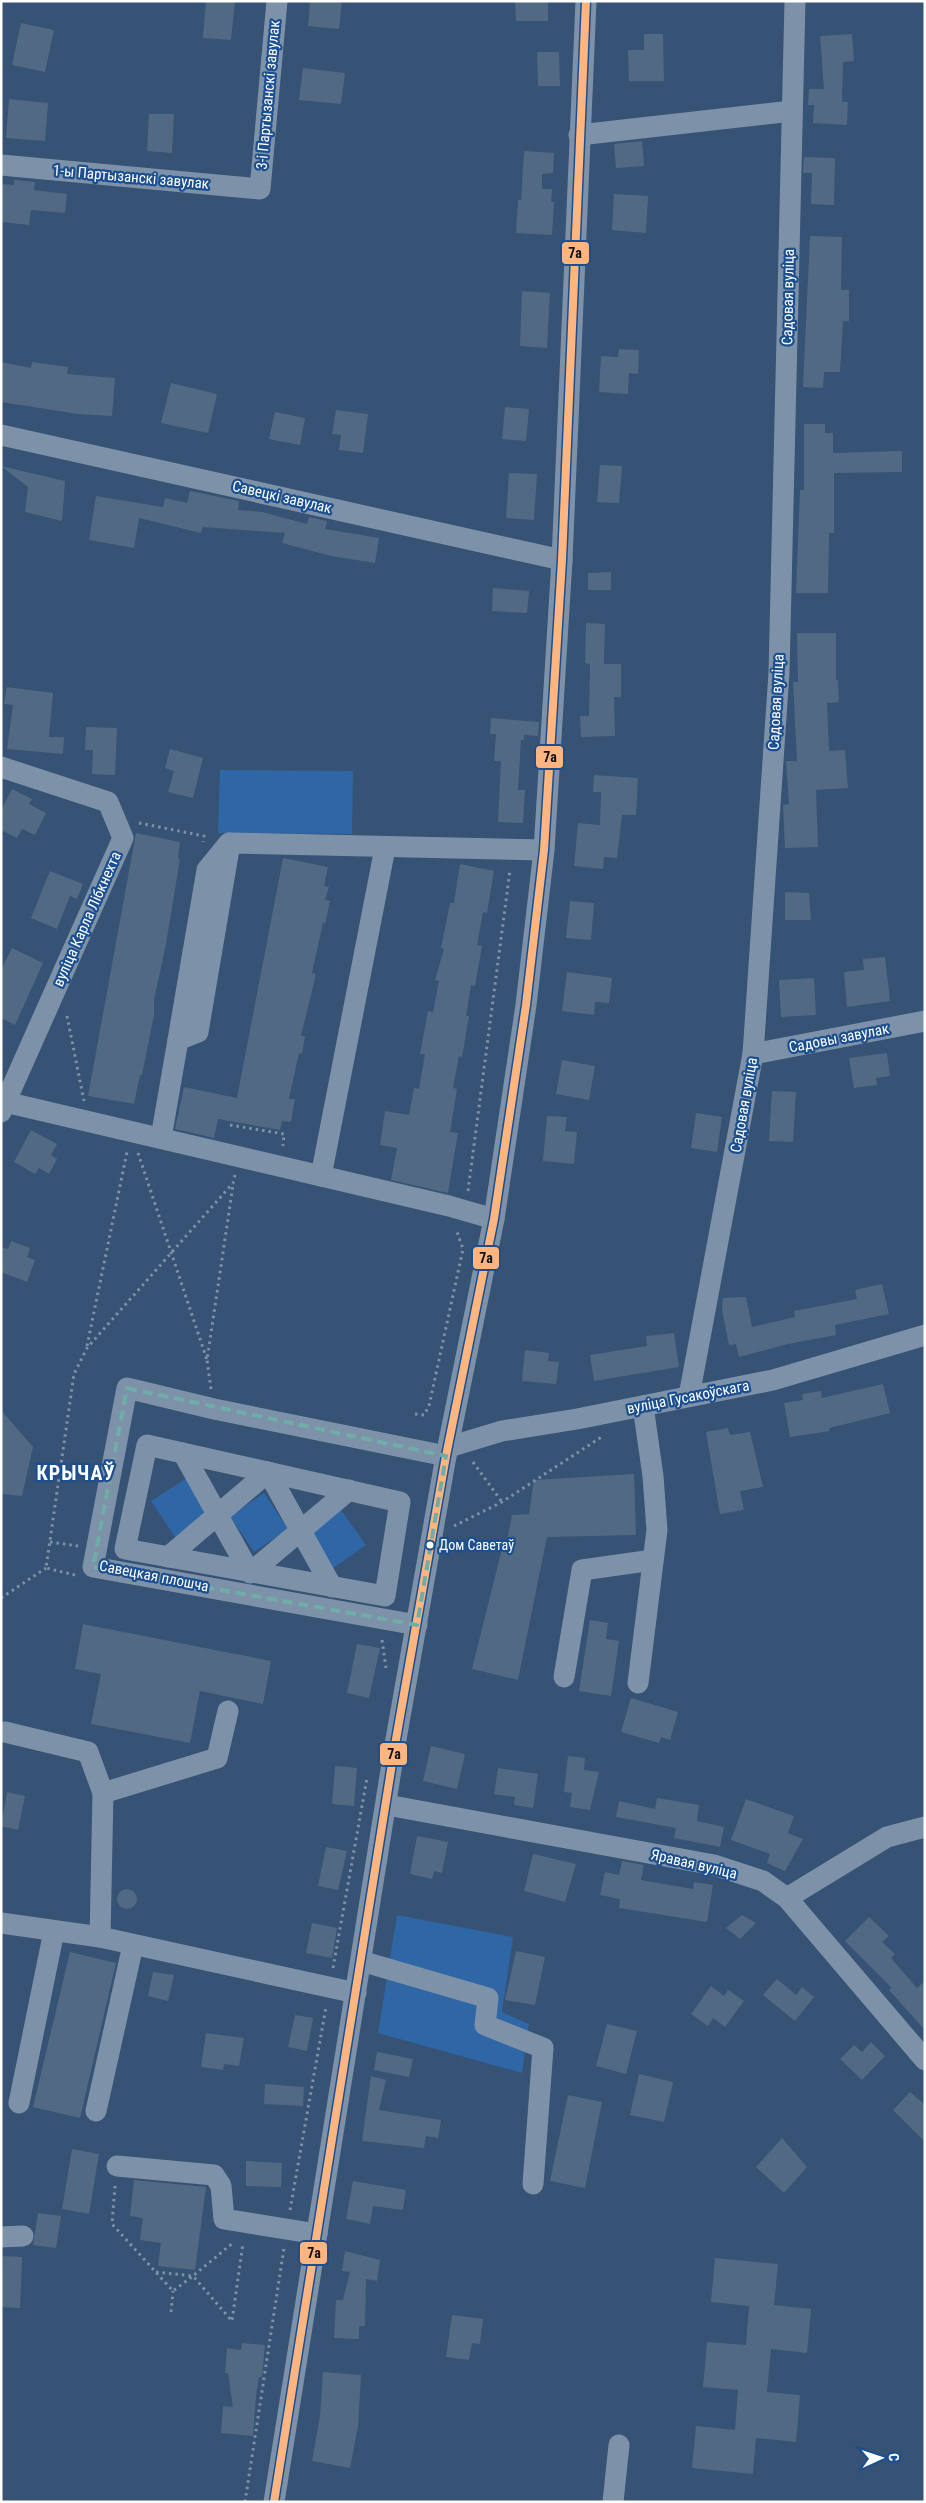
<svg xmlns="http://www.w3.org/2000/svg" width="926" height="2503" font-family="'Roboto Condensed',sans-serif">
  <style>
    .green { fill: #2f66a5 }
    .building { fill: #526984 }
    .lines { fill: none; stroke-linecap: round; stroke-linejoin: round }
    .path { stroke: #7d92a8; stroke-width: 3; stroke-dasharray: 2.5 4; stroke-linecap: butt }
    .minor { stroke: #7d92a8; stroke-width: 21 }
    .bus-1-casing { stroke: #1b4f8f; stroke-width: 11 }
    .bus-1 { stroke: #ffb580; stroke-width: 8 }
    .marked { fill: none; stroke: #6fada8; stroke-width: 4; stroke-dasharray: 10 6; stroke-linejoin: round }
    .bus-dot { fill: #fff; stroke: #1b4f8f; stroke-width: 2 }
    .labels { text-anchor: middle; stroke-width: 4.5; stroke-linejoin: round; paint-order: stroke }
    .bus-label { font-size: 14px; fill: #fff; stroke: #1b4f8f; text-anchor: start }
    .street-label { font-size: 15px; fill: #fff; stroke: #1b4f8f }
    .district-label { font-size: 20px; font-weight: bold; letter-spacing: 1px; fill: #fff; stroke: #1b4f8f }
    .line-badge { stroke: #1b4f8f; stroke-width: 2 }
    .pale-badge-label { font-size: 14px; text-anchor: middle; font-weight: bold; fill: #111 }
  </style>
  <rect width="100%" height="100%" fill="#365274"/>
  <g class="green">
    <polygon points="220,770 353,771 352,834 218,833"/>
    <polygon points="187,1478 210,1513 175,1537 151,1501"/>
    <polygon points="264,1493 288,1529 254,1552 230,1516"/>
    <polygon points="341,1510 366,1545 332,1569 307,1535"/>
    <polygon points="397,1915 513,1937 502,2012 529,2024 522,2073 378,2033"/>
  </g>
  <g class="building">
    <polygon points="206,1 235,1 231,40 203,38"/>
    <polygon points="310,1 342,1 339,29 308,26"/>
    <polygon points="548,1 548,21 516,21 515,2"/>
    <polygon points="21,23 54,30 45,72 12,65"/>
    <polygon points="644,34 663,34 664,81 629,81 628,50 644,50"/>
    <polygon points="852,34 854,61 843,62 842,102 848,102 847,125 813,123 814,105 808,105 809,89 824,89 820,36"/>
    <polygon points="537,52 559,52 560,86 538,86"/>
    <polygon points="303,68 345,73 341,104 299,100"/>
    <polygon points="9,99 48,103 45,141 6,138"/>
    <polygon points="149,114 174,114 172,153 147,151"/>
    <polygon points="642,141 644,166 616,168 614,144"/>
    <polygon points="524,151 554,153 553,173 542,174 542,189 552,189 551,202 554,202 552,235 516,233 518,200 521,200"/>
    <polygon points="804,157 835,158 834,205 811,204 812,173 803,173"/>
    <polygon points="14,180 35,182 34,190 67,194 65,213 31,210 29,225 1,222 1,184 14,185"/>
    <polygon points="614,194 648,196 646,233 612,230"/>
    <polygon points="810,236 842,237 841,290 849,290 849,321 843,321 840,372 824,372 823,388 803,387"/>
    <polygon points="522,291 550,293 547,348 520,346"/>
    <polygon points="619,349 639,350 638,374 629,373 628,394 599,392 601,356 618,357"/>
    <polygon points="1,362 31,368 32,362 68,367 67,374 115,378 112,416 78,414 1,402"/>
    <polygon points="171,383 217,394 208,433 161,423"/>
    <polygon points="505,407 529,409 526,441 502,439"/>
    <polygon points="336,410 368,414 363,453 339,450 341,435 332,434"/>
    <polygon points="275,412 305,418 300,445 269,439"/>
    <polygon points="804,424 825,424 825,433 833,433 833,453 902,451 902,472 834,473 834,533 829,533 828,593 796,593 800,490 804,490"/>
    <polygon points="600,465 622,466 619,503 597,502"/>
    <polygon points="1,466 65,481 62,521 25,512 28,487"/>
    <polygon points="509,473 537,474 534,520 506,518"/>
    <polygon points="190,491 239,501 238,510 262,512 307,524 309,517 327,521 325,529 379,538 375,563 331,556 282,543 285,533 203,527 201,533 139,518 134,548 89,540 96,496 163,507 165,498 187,503"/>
    <polygon points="611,572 611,590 588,590 588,573"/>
    <polygon points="493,588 529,591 527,613 492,611"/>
    <polygon points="586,623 605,624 604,664 621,664 621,697 614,697 615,736 581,737 580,716 589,716 590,664 585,663"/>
    <polygon points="797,633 836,633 836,680 838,680 839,702 827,703 829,751 845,750 848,788 816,790 818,847 785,848 783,805 789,804 786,761 797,761 793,682 798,682"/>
    <polygon points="7,687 53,693 49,737 64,737 63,754 7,749 13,705 4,704"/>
    <polygon points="491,718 539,722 538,736 524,735 524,740 521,740 518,790 525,790 523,823 498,822 501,761 494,761 496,734 490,734"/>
    <polygon points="86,727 117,728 115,775 92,774 93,750 85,750"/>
    <polygon points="170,749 203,758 193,798 168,792 174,771 165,768"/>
    <polygon points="594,775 638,778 636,815 622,815 617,858 604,857 603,869 574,866 578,823 600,825 601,792 593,792"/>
    <polygon points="12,789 32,799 29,804 46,813 35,835 22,829 17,838 1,830 1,810"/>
    <polygon points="136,833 180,842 178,858 180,859 166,944 154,1000 154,1015 142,1075 140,1075 134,1104 88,1096"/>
    <polygon points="283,858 328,867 324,886 329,887 325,900 330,901 325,924 323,923 312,973 316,974 301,1036 305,1036 302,1054 299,1053 289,1099 295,1099 291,1122 282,1121 280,1130 218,1119 214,1138 175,1129 184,1087 237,1098"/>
    <polygon points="460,864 494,871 487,913 483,912 477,945 482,946 475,986 471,985 466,1016 469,1016 462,1057 459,1056 453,1088 457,1089 450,1132 458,1133 448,1193 391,1180 397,1148 380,1145 385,1111 409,1115 414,1088 419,1089 425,1054 420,1054 428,1011 433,1012 439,981 435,980 444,949 441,948 450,903 454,903"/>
    <polygon points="50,871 83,884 77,899 70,896 57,929 31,918"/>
    <polygon points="785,892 809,893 811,920 785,920"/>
    <polygon points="570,901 594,903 591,940 566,938"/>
    <polygon points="12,948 43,963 15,1025 1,1018 1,970"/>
    <polygon points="885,957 890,1001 847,1007 844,972 864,970 863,959"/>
    <polygon points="567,972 612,978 609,1003 595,1002 594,1015 562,1011"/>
    <polygon points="814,978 816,1015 781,1017 779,980"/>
    <polygon points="887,1053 890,1076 876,1078 877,1085 854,1088 849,1058"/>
    <polygon points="562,1060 595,1066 589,1100 556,1094"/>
    <polygon points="772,1091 796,1092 793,1142 769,1141"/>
    <polygon points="696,1113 722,1117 717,1152 691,1148"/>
    <polygon points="547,1116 567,1117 565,1131 577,1132 574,1164 543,1161"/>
    <polygon points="31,1130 57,1144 51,1155 57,1159 49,1174 39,1168 35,1174 14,1162"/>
    <polygon points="11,1241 30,1248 27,1257 35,1260 27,1282 1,1272 1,1247 8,1249"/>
    <polygon points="882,1284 889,1314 835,1325 836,1335 788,1344 739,1357 736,1344 729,1345 722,1310 723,1298 746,1297 752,1327 795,1317 794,1311 857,1299 855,1290"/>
    <polygon points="674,1333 679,1367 594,1381 590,1355 647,1346 646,1336"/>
    <polygon points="525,1350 549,1353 548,1361 559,1362 556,1384 522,1381"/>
    <polygon points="883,1384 890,1413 829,1428 830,1431 790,1437 784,1403 803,1400 802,1394 821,1391 822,1398"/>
    <polygon points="1,1410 33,1447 22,1496 1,1494"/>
    <polygon points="728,1428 730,1435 750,1432 763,1487 740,1491 744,1510 720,1514 706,1432"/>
    <polygon points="634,1474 636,1535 547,1537 518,1680 472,1669 503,1545 506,1546 512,1515 529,1514 534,1480"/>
    <polygon points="590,1620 608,1623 606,1639 619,1641 611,1696 579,1691"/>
    <polygon points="83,1624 271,1661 263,1704 200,1691 190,1743 91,1724 101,1674 75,1669"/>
    <polygon points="357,1644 380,1648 369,1698 347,1693"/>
    <polygon points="631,1698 678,1712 670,1740 661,1737 659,1743 621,1732"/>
    <polygon points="431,1746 465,1754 457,1789 423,1781"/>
    <polygon points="568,1756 585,1758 584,1770 599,1772 590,1810 570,1807 572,1793 564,1792"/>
    <polygon points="335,1766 357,1768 354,1806 332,1804"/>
    <polygon points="498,1768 538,1774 533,1808 514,1805 515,1797 494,1794"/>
    <polygon points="7,1792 25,1796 18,1830 1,1826"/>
    <polygon points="657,1798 699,1805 697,1821 724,1827 720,1847 674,1838 676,1828 616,1817 619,1801 655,1809"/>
    <polygon points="746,1799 794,1816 788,1833 803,1839 785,1871 767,1863 770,1854 731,1840"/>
    <polygon points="417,1836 448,1842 442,1873 434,1871 432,1879 410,1874"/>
    <polygon points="326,1847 347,1851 338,1890 318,1886"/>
    <polygon points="533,1854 576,1864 565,1902 524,1891"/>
    <polygon points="622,1861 644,1865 641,1880 693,1889 694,1882 713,1885 707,1922 619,1908 620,1899 600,1895 605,1872 619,1875"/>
    <circle cx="127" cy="1899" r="10"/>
    <polygon points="742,1915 756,1923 740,1939 726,1928"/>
    <polygon points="869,1917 889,1936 882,1942 895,1954 891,1958 917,1988 925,1981 925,2030 889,1990 892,1988 845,1941"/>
    <polygon points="312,1923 337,1928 332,1958 306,1953"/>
    <polygon points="516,1951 545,1957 535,2005 505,2000"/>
    <polygon points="70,1952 116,1963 80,2118 33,2107"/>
    <polygon points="153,1972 174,1975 168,2001 148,1996"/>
    <polygon points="777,1979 796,1995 802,1987 814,1997 795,2021 763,1995"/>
    <polygon points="711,1986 724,1996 728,1990 744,2001 725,2027 713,2018 708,2026 691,2014"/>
    <polygon points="295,2015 313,2018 307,2051 288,2047"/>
    <polygon points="607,2024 637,2031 626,2074 596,2066"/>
    <polygon points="206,2033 244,2038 239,2066 224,2064 223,2070 201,2067"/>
    <polygon points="871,2042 885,2056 862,2080 840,2059 854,2045 862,2052"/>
    <polygon points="377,2052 413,2059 409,2077 374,2070"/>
    <polygon points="639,2074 673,2082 664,2122 630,2115"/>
    <polygon points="371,2076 386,2080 379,2110 441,2120 438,2138 426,2136 424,2148 362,2141"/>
    <polygon points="265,2084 304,2087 303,2106 264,2104"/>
    <polygon points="910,2092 925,2105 925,2142 893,2110"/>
    <polygon points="568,2095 602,2102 585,2188 550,2181"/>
    <polygon points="782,2138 807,2167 784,2193 756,2167"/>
    <polygon points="72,2149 99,2154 89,2214 62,2209"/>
    <polygon points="246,2161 282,2163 281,2187 246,2186"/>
    <polygon points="134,2180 206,2187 195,2270 158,2266 161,2243 140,2240 143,2218 130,2216"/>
    <polygon points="353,2181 406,2190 403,2210 373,2206 370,2224 346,2219"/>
    <polygon points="38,2213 61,2216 56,2248 33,2245"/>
    <polygon points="345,2251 380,2260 377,2281 366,2279 365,2326 359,2326 359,2339 334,2338 336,2300 343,2300 350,2272 342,2271"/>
    <polygon points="1,2256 22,2257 20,2308 1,2307"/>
    <polygon points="715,2258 778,2264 774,2305 811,2309 807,2353 771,2349 767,2392 800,2395 796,2442 756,2438 753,2474 692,2468 696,2426 735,2430 738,2390 703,2387 707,2342 746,2345 749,2306 711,2302"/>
    <polygon points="452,2315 483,2319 480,2344 472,2343 469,2360 446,2357"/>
    <polygon points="242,2343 265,2345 262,2377 259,2377 256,2396 253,2436 221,2433 223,2406 233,2407 228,2373 225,2373 227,2348 241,2350"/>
    <polygon points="323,2372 361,2375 358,2426 350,2468 312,2461 320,2416"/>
  </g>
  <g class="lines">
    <g class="path">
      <polyline points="139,823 204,836 203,842"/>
      <polyline points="67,1016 84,1101"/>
      <polyline points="230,1125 284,1134 283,1146"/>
      <polyline points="138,1153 207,1360"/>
      <polyline points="468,1191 510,870"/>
      <polyline points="87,1346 127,1152"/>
      <polyline points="211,1389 207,1360 233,1185"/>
      <polyline points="415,1414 424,1415 429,1406 463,1249 456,1229"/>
      <polyline points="473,1462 502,1502"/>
      <polyline points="454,1526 502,1502 603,1436"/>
      <polyline points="50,1542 78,1546"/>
      <polyline points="75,1575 46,1568 74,1374 87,1348 233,1183 235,1175"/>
      <polyline points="1,1598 46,1568"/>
      <polyline points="382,1640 386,1668"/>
      <polyline points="333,1968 367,1778"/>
      <polyline points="115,2186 112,2224 173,2291 193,2276 232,2321 243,2243"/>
      <polyline points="290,2210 326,2007"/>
      <polyline points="156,2272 193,2276 234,2242"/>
      <polyline points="171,2312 173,2291"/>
      <polyline points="245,2502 284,2248"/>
    </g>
    <g class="minor">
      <polyline points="579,135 792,111"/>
      <polyline points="1,165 260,189 277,1"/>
      <polyline points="1,435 562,560"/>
      <polyline points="1,767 108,802 123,838 1,1112"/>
      <polyline points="178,1040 207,870 229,843"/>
      <polyline points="753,1054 925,1021"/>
      <polyline points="5,1102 449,1206 494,1219"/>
      <polyline points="161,1138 178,1040 198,1032 230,843 544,850"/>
      <polyline points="321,1176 385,848"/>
      <polyline points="689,1396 753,1054 779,673 795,1"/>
      <polygon points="147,1445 400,1502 385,1596 125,1549"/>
      <polyline points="449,1447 502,1431 577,1419 773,1380 925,1335"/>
      <polyline points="183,1453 250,1573 349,1490"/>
      <polyline points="168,1557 268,1472 332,1587"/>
      <polyline points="417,1625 93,1567 127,1388 214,1409 446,1456"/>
      <polyline points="564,1677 582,1570 653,1560"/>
      <polyline points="638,1683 657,1530 653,1476 643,1406"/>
      <polyline points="5,1732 88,1752 103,1793 100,1937"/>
      <polyline points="103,1793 217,1758 228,1711"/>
      <polyline points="387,1805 714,1865 763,1881 787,1898 925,2060"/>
      <polyline points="787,1898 887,1837 925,1827"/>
      <polyline points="1,1923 100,1937 356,1993"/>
      <polyline points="361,1961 488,1998 485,2025 543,2048 533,2184"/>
      <polyline points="19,2103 54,1931"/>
      <polyline points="96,2111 133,1945"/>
      <polyline points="117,2166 214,2175 221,2186 224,2219 317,2234"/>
      <polyline points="1,2237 23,2236"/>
      <polyline points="274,2502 395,1745 446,1456 494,1219 526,1005 544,850 562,560 586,1"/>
      <polyline points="613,2502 619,2445"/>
    </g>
    <g class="bus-1-casing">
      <polyline id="bus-1" points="274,2502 395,1745 446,1456 494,1219 526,1005 544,850 562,560 586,1"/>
    </g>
    <use href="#bus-1" class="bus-1"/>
  </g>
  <path class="marked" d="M127,1388L446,1456L417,1625L93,1567Z"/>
  <circle class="bus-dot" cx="430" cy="1545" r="4.5"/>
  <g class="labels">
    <g class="bus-label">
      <text x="439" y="1550">Дом Саветаў</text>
    </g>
    <g class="street-label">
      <text transform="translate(268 95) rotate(-85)" y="5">3-і Партызанскі завулак</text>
      <text transform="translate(131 177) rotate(5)" y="5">1-ы Партызанскі завулак</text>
      <text transform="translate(788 297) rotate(-89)" y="5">Садовая вуліца</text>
      <text transform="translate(282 497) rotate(13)" y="5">Савецкі завулак</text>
      <text transform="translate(776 702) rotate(-87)" y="5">Садовая вуліца</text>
      <text transform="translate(87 919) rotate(-66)" y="5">вуліца Карла Лібкнехта</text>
      <text transform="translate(839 1038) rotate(-11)" y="5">Садовы завулак</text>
      <text transform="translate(744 1105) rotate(-80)" y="5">Садовая вуліца</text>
      <text transform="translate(688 1397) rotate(-11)" y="5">вуліца Гусакоўскага</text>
      <text transform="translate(154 1576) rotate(11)" y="5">Савецкая плошча</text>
      <text transform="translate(694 1864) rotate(13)" y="5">Яравая вуліца</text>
    </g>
    <g class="district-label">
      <text x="76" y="1480">КРЫЧАЎ</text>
    </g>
  </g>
  <g class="line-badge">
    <rect x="561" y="241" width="29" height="24" rx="5" fill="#ffb580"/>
    <rect x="535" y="745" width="29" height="24" rx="5" fill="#ffb580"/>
    <rect x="472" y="1246" width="28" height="24" rx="5" fill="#ffb580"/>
    <rect x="379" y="1742" width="29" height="24" rx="5" fill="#ffb580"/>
    <rect x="299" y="2241" width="29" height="24" rx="5" fill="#ffb580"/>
  </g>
  <g class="pale-badge-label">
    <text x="575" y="258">7а</text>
    <text x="550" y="762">7а</text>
    <text x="486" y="1263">7а</text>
    <text x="394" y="1759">7а</text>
    <text x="314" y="2258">7а</text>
  </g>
  <rect width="926" height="2503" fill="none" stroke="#ffffff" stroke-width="5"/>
  <g transform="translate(881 2458) rotate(87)" stroke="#1b4f8f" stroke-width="4" paint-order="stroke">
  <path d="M0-4L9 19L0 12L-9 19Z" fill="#ffffff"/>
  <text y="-8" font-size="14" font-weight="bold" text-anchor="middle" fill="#ffffff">С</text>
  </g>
</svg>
